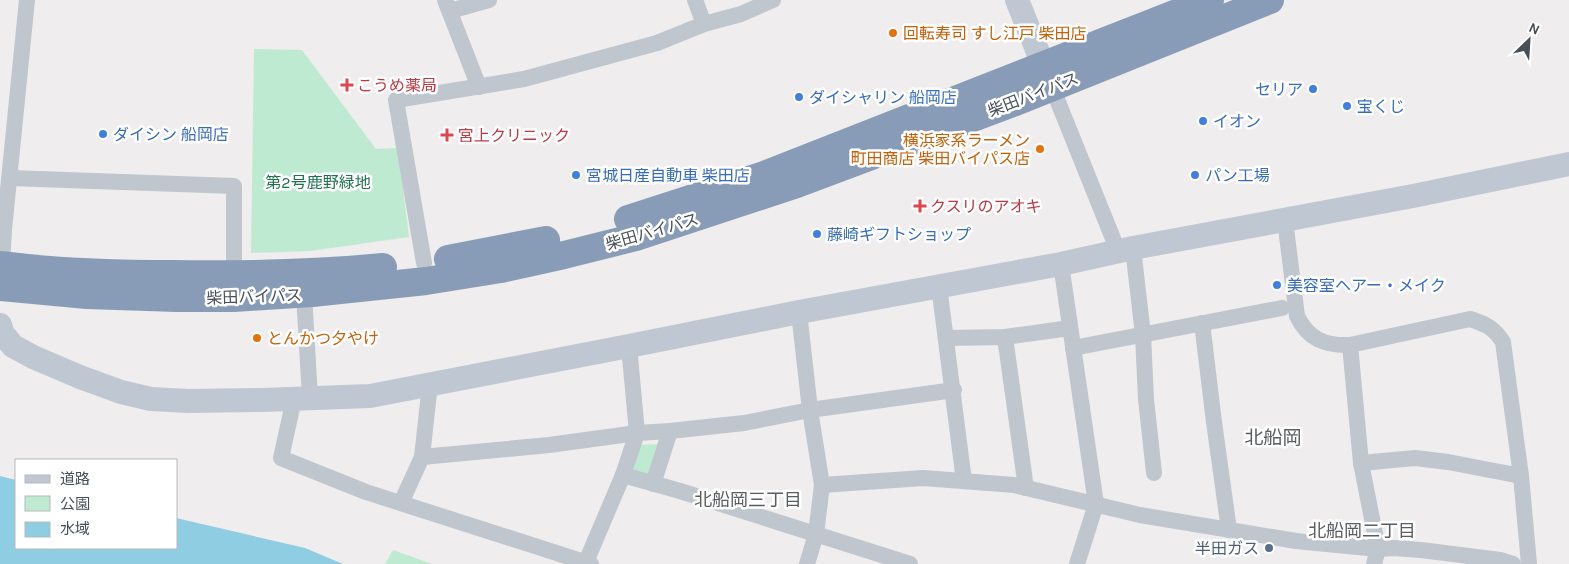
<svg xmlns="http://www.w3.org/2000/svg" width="1569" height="564" font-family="Karla,'Noto Sans JP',sans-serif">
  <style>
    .green { fill: #beead1 }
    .water { fill: #8fcde3 }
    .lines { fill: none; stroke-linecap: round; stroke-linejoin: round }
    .street { stroke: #bfc6ce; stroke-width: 16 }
    .secondary { stroke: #bfc7d2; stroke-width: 24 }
    .highway { stroke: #889cb7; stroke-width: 28 }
    .food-dot { fill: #e8710a; stroke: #fff; stroke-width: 2 }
    .health-dot { fill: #e0444e; stroke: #fff; stroke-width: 2 }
    .shop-dot { fill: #3f7fe0; stroke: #fff; stroke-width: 2 }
    .service-dot { fill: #5c6f8a; stroke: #fff; stroke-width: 2 }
    .labels { text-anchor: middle; stroke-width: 5; stroke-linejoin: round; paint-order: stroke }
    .food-label { font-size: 16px; fill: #c56008; stroke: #fff; text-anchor: start }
    .health-label { font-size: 16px; fill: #be3a42; stroke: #fff; text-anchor: start }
    .shop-label { font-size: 16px; fill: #366cbe; stroke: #fff; text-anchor: start }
    .street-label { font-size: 16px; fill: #474f58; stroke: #fff }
    .park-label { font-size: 16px; fill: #1e724d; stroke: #fff }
    .service-label { font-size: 16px; fill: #4e5e75; stroke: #fff; text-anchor: end }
    .neighbourhood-label { font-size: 18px; fill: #5a5d61; stroke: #fff }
    .quarter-label { font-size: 19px; fill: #5a5d61; stroke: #fff }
  </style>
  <rect width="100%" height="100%" fill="#efeded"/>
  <g class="green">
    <polygon points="254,49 302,50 376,149 398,148 409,237 310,251 251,253"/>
    <polygon points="661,444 652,480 631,474 638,445"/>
    <polygon points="393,550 432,564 385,564"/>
  </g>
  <polygon class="water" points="0,476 16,480 16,548 176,548 176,518 305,548 343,564 0,564"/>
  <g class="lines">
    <g class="street">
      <polyline points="445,0 479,87"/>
      <polyline points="695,0 704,24"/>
      <polyline points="450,11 489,0"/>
      <polyline points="1052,87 1118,251"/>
      <polyline points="10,178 234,186 234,275"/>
      <path d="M1285,220L1297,316C1308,339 1325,346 1350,345L1470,319C1486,324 1494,328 1503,342L1521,476L1529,564"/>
      <polyline points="1133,248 1143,335 1146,399 1154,473"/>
      <polyline points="424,263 396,100 524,79 657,43 704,24 741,14 773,0"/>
      <polyline points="1061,264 1096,504 1077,564"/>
      <polyline points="2,265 4,230 27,0"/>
      <polyline points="939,286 964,481"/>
      <polyline points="304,294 310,398"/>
      <polyline points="799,312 810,410 822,485 816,534 807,564"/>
      <polyline points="1202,323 1214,422 1229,530"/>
      <polyline points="1005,337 1026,488"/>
      <polyline points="947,338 1005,337 1070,328"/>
      <polyline points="1350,345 1361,463 1378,549 1374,564"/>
      <polyline points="1073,348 1282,308"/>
      <polyline points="430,384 422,457 549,445 637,433 670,431 744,423 810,410 954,390"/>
      <polyline points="294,399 281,458 366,492 591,564"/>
      <polyline points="1361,463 1415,458 1448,462 1521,476"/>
      <polyline points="623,475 680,491 910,564"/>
      <polyline points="653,484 670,431"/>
      <polyline points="822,485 923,478 1014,485 1140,515 1296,541 1378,549 1394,548 1421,550 1500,560 1513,564"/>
      <polyline points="401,503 422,457"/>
      <polyline points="586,562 623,475 637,433 629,346"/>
    </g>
    <g class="secondary">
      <polyline points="1017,0 1050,82"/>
      <polyline points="0,325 3,334 13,346 33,357 80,377 121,392 151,399 188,401 263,400 370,396 629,346 799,312 1061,264 1133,248 1413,196 1569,164"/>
    </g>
    <g class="highway">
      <polyline points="628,219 764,175 1210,0"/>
      <polyline points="448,259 546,240"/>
      <path d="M0,265C56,272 114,274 171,274C241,275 312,274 383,267"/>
      <polyline points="0,287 87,295 177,298 234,298 312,293 426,281 501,269 564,255 636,237 797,184 1013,103 1270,0"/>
    </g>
  </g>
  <g class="food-dot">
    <circle cx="893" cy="33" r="5"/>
    <circle cx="1040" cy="149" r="5"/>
    <circle cx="257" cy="338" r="5"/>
  </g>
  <g class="health-dot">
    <path d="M344.5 77.5h5v5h5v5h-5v5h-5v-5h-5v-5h5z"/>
    <path d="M444.5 127.5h5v5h5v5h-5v5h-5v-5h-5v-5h5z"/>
    <path d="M917.5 198.5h5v5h5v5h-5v5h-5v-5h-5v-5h5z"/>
  </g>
  <g class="shop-dot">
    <circle cx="1313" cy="89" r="5"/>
    <circle cx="799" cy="97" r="5"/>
    <circle cx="1347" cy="106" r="5"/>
    <circle cx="1203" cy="121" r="5"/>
    <circle cx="103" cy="134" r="5"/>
    <circle cx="576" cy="175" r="5"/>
    <circle cx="1195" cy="175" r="5"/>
    <circle cx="817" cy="234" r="5"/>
    <circle cx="1277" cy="285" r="5"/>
  </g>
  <circle class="service-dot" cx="1269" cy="548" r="5"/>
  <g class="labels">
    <g class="food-label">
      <text x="903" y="39">回転寿司 すし江戸 柴田店</text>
      <text x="1030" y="146" text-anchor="end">横浜家系ラーメン<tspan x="1030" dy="18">町田商店 柴田バイパス店</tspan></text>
      <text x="267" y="344">とんかつ夕やけ</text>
    </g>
    <g class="health-label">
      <text x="357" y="91">こうめ薬局</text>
      <text x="458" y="141">宮上クリニック</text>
      <text x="930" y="212">クスリのアオキ</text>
    </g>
    <g class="shop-label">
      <text x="1303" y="95" text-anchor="end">セリア</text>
      <text x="809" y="103">ダイシャリン 船岡店</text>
      <text x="1357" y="112">宝くじ</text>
      <text x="1213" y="127">イオン</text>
      <text x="113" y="140">ダイシン 船岡店</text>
      <text x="586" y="181">宮城日産自動車 柴田店</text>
      <text x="1205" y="181">パン工場</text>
      <text x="827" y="240">藤崎ギフトショップ</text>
      <text x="1287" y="291">美容室ヘアー・メイク</text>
    </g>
    <g class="street-label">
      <text transform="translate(1033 94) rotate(-21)" y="6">柴田バイパス</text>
      <text transform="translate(652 231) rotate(-16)" y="6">柴田バイパス</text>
      <text transform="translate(254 296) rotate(-2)" y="6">柴田バイパス</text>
    </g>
    <g class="park-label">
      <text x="318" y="188">第2号鹿野緑地</text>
    </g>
    <g class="service-label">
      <text x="1259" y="554">半田ガス</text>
    </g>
    <g class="neighbourhood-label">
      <text x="748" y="506">北船岡三丁目</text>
      <text x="1362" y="537">北船岡二丁目</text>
    </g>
    <g class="quarter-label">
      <text x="1273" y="444">北船岡</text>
    </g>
  </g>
  <rect x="15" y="459" width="162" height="90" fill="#ffffff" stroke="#b5b9bc"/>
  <rect x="25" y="475" width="25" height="8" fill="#bfc7d2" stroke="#b5b9bc"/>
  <text x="60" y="484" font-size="15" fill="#474f58">道路</text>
  <rect x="25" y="496" width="25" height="15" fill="#beead1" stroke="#b5b9bc"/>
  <text x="60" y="509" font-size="15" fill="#474f58">公園</text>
  <rect x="25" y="522" width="25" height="15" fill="#8fcde3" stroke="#b5b9bc"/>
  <text x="60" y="534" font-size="15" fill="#474f58">水域</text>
  <g transform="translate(1529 40) rotate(25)" stroke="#ffffff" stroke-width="4" paint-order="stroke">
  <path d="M0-4L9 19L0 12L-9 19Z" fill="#474f58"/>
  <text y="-8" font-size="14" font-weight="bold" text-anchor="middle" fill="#474f58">N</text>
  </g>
</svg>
